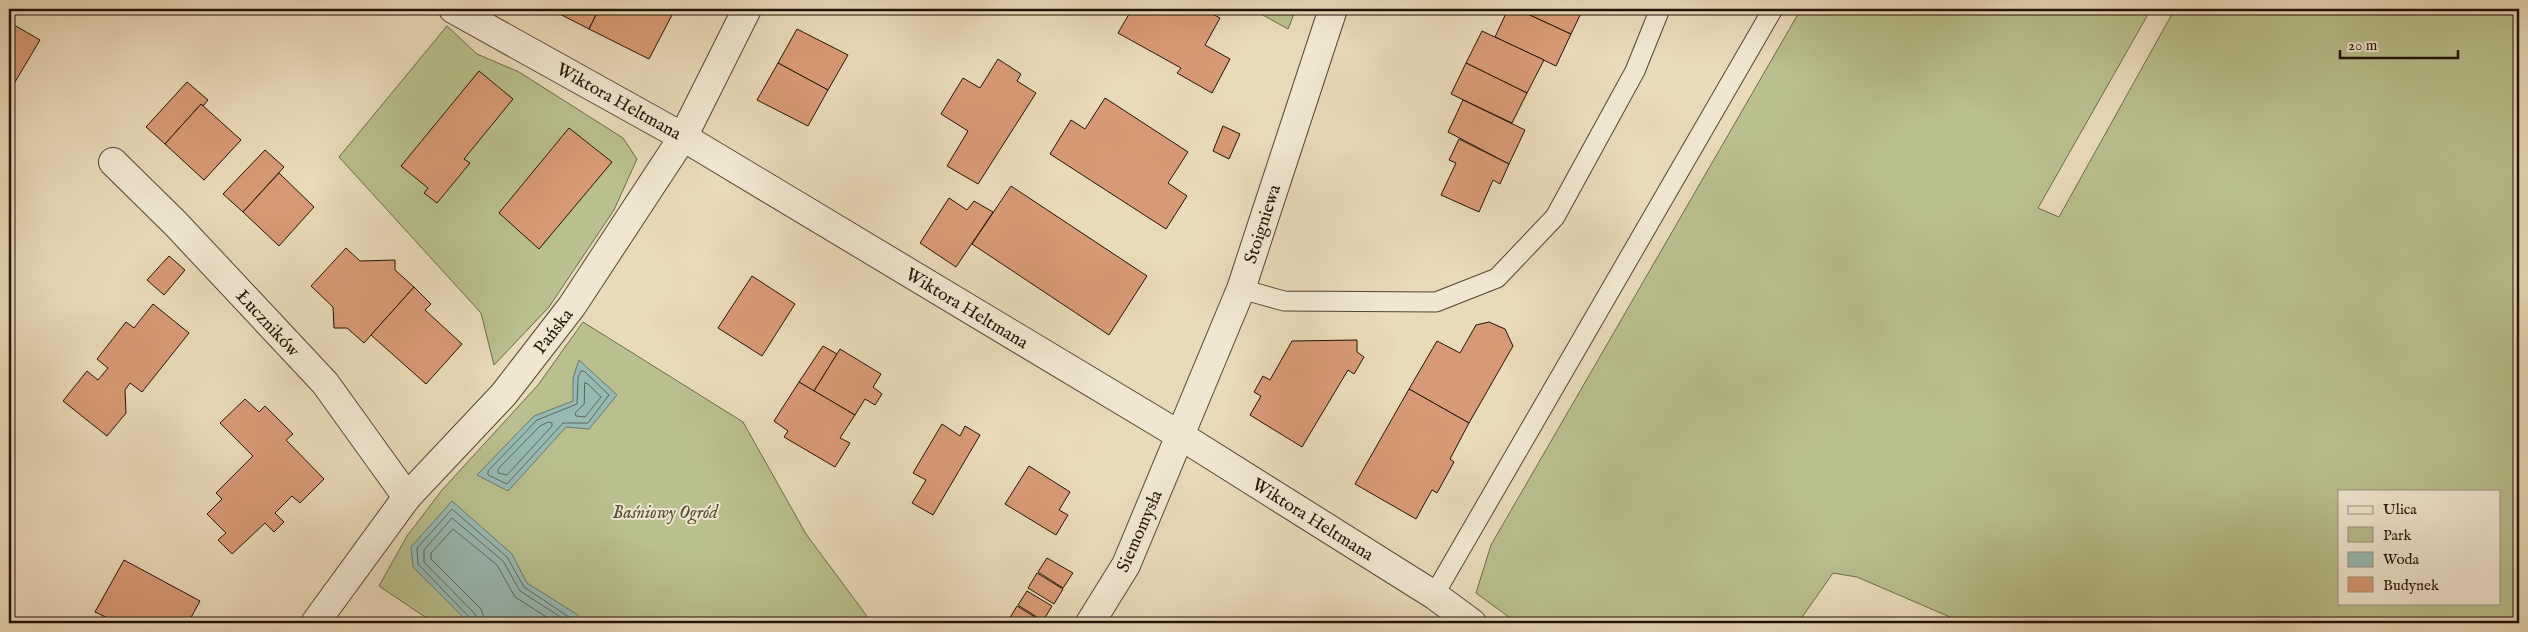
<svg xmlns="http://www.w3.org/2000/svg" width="2528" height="632" font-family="'IM FELL English',serif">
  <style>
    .green { fill: #b9bf8d; stroke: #6d6948; fill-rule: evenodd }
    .water { fill: #97bab2; stroke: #68776c }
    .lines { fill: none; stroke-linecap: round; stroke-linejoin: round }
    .shore { stroke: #5c665b; stroke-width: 1 }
    .building { fill: #d79a76; stroke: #211304 }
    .service-casing { stroke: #534531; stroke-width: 21 }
    .minor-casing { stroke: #534531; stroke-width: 30 }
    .service { stroke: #f1e7d1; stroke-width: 19 }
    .minor { stroke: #f1e7d1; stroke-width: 28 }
    .labels { text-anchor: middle; stroke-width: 4; stroke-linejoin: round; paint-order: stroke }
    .street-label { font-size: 18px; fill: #211304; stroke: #f1e7d1 }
    .park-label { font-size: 18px; font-style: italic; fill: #564f34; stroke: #f1e7d1 }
  </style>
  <rect width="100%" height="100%" fill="#e9dab8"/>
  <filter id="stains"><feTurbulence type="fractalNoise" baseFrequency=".004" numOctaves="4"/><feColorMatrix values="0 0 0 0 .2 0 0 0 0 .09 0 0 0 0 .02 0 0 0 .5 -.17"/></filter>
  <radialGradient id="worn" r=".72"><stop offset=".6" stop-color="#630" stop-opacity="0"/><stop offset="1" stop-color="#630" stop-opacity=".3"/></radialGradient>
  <g class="green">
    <polygon points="1252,9 1296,9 1288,29"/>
    <path d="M1801,9H2151L2038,208L2059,217L2172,14L2186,9H2519V623H1964L1857,577L1833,573L1798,623H1517L1476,593L1491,545ZM2339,491H2499V603H2339Z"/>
    <polygon points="447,26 477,54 519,72 623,138 637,159 614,210 549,307 494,365 481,313 339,157"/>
    <polygon points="583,322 743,422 806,534 872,623 434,623 379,586 407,536 442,490 538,385"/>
  </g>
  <g class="water">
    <polygon points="579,360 617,395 589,429 566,427 508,491 477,475 534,416 573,401 573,378"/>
    <polygon points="452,501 512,554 527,583 578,615 583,623 469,623 413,567 411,547"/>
  </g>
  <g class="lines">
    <g class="shore">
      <polygon points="581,371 584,371 609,395 588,423 563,423 507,484 488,475 488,471 537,420 577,404 578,378"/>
      <polygon points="585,383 588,384 601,397 585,417 576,416 575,413 584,404"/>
      <polygon points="549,422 552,423 552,426 507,475 498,473 498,469 540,426"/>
      <polyline points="472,623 470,618 418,564 417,548 452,509 507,557 524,587 578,623"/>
      <polyline points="478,623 475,614 424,562 424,550 452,518 503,561 520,591 570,623"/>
      <polyline points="486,623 481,609 431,559 431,553 453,529 497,565 515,597 556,623"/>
    </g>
  </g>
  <g class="building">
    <polygon points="550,9 599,9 589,29"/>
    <polygon points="599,9 666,9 673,13 649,59 589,29"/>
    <polygon points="1132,9 1203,9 1220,18 1205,45 1230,59 1212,93 1177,73 1181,68 1118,33"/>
    <polygon points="1508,9 1517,9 1571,34 1556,66 1495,37"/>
    <polygon points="1517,9 1583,9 1571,34"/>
    <polygon points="9,22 40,40 12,87 9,85"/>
    <polygon points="797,29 848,55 828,90 778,63"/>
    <polygon points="1482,31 1544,60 1527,93 1466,63"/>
    <polygon points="998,59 1021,74 1017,81 1036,93 978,184 947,166 968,131 941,114 963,78 980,88"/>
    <polygon points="778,63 828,90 808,126 757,100"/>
    <polygon points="1466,63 1527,93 1512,123 1451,94"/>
    <polygon points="479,71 513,99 464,159 470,163 437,203 424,193 428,188 401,166"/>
    <polygon points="187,82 208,100 203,106 201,104 165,144 146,127"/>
    <polygon points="1105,98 1188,152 1168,183 1187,196 1166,229 1050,154 1071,120 1085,129"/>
    <polygon points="1463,100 1525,130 1509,164 1448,132"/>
    <polygon points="201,104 241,140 204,180 165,144"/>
    <polygon points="1223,126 1240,134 1229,159 1213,151"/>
    <polygon points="569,128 612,162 539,249 499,213"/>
    <polygon points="1459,139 1509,164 1500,184 1493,180 1479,212 1441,195 1456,163 1449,160"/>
    <polygon points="265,150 284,167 243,212 223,194"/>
    <polygon points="279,173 314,207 279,246 243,212"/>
    <polygon points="1011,186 1147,276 1109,335 972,244"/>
    <polygon points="949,198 967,210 974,201 993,212 956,267 920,243"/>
    <polygon points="346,248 360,261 395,260 395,270 414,287 364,343 347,328 334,328 333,307 311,286"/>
    <polygon points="169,256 185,270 164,295 147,280"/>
    <polygon points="752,276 795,304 762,356 718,328"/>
    <polygon points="414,287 431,304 425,310 462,344 426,384 371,335"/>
    <polygon points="153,304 189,333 142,392 130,383 125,390 126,413 107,436 63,401 87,371 98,380 108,368 97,359 126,322 134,328"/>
    <polygon points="1489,322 1505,329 1513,346 1469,423 1409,389 1437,341 1460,353 1476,325"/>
    <polygon points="1357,340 1357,352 1364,357 1354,374 1348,370 1302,447 1250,415 1261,396 1254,392 1263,376 1270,380 1292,341"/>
    <polygon points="823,346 837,354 814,391 799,382"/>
    <polygon points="840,349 881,374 873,387 882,394 875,405 865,399 855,415 814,391"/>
    <polygon points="799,382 855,415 840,438 850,443 835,467 784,437 788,431 774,421"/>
    <polygon points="1409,389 1469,423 1450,459 1454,462 1437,493 1432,490 1416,519 1355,484"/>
    <polygon points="245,399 259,412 265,406 293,434 286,440 324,479 300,503 292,496 275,513 284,522 274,532 265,523 232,554 218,540 226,533 207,514 222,499 216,493 253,456 220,423"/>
    <polygon points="942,424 960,436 965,426 980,435 933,515 912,503 926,480 913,473"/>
    <polygon points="1029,466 1070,492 1059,510 1068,515 1056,535 1005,504"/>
    <polygon points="1047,558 1073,573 1063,588 1038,572"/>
    <polygon points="124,560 200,601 188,623 118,623 95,612"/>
    <polygon points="1037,573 1063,589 1054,604 1028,588"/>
    <polygon points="1027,591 1052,606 1043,621 1018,605"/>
    <polygon points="1017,606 1043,622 1042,623 1012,623 1008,621"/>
  </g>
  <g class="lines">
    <g class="service-casing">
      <g id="service">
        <polyline points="1241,289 1284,301 1436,302 1497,278 1555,217 1635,71 1660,9"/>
        <polyline points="1434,595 1773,9"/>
      </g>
    </g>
    <g class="minor-casing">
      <g id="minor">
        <polyline points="453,9 683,137 1181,436 1434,595 1472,623"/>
        <polyline points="113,162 176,224 325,383 407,497"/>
        <polyline points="315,623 407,497 504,394 572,306 683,137 747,9"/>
        <polyline points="1090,623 1126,565 1241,289 1333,9"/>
      </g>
    </g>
    <use href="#service" class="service"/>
    <use href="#minor" class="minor"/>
  </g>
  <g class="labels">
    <g class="street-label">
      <text transform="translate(619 101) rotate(29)" y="6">Wiktora Heltmana</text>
      <text transform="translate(1262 224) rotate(-72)" y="6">Stoigniewa</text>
      <text transform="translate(967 308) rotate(31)" y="6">Wiktora Heltmana</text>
      <text transform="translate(268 323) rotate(47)" y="6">Łuczników</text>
      <text transform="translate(553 331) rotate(-52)" y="6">Pańska</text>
      <text transform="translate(1313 519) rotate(32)" y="6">Wiktora Heltmana</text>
      <text transform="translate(1139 531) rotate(-66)" y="6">Siemomysła</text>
    </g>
    <g class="park-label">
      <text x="665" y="518">Baśniowy Ogród</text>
    </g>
  </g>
  <rect width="2528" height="632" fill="none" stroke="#e9dab8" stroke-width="30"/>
  <rect x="10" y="10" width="2508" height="612" fill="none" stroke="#211304" stroke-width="2.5"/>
  <rect x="15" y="15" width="2498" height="602" fill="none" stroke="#211304"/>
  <rect x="2338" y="490" width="162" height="115" fill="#f1e7d1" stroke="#9e927f"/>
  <rect x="2348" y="506" width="25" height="8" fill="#f1e7d1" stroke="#9e927f"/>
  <text x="2383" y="514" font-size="15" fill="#211304">Ulica</text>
  <rect x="2348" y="527" width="25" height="15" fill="#b9bf8d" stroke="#9e927f"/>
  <text x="2383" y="540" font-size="15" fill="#211304">Park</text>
  <rect x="2348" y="552" width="25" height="15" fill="#97bab2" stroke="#9e927f"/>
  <text x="2383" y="564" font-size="15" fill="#211304">Woda</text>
  <rect x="2348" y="577" width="25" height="15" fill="#d79a76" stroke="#9e927f"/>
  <text x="2383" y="590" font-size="15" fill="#211304">Budynek</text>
  <path d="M2340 50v8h118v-8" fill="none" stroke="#211304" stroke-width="2.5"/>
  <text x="2348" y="50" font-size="15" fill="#211304" stroke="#f1e7d1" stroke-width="4" paint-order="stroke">20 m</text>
  <rect width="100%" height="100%" filter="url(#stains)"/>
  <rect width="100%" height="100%" fill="url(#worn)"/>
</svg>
